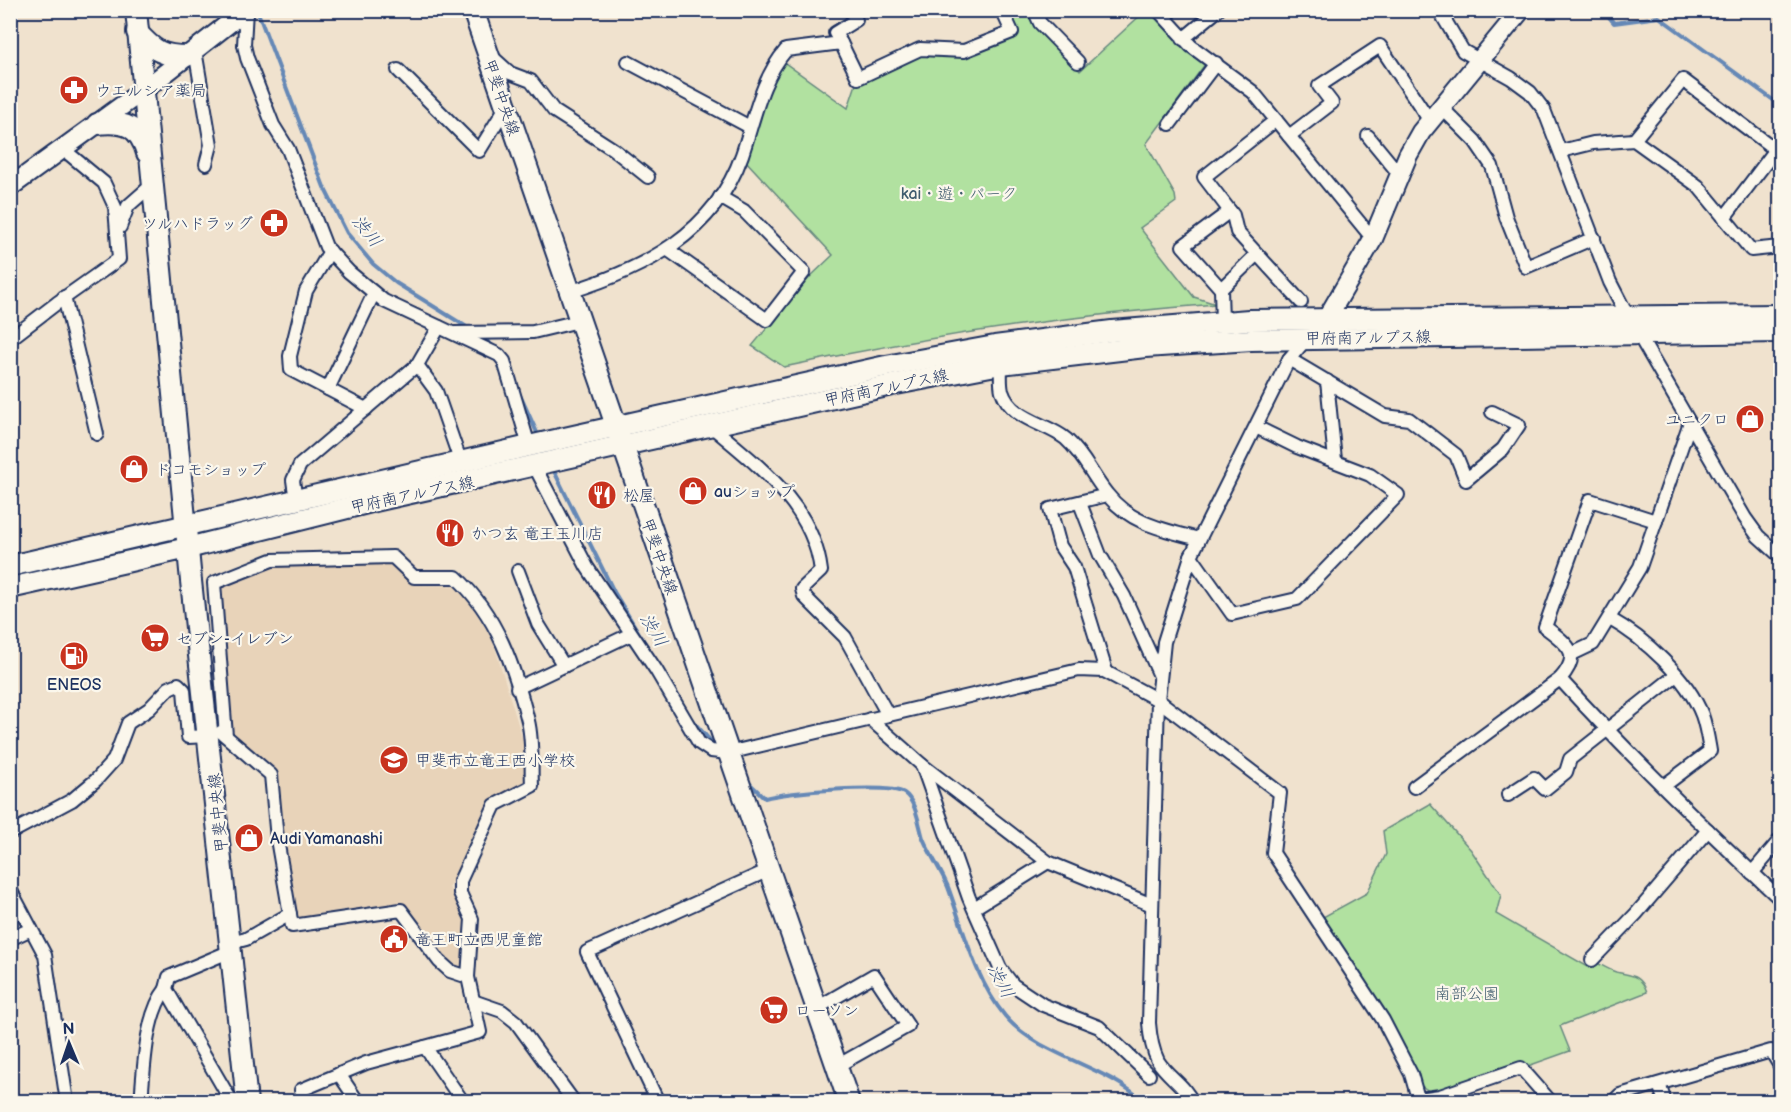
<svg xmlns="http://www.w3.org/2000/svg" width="1791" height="1112" font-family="'Balsamiq Sans','Klee One',sans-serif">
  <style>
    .built { fill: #e8d3b9 }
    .green { fill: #b1e1a0; stroke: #66887f; stroke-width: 1.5 }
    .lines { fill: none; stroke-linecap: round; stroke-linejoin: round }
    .stream { stroke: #6588b6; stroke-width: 4 }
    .street-casing { stroke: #1b2f5e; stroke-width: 16 }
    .secondary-casing { stroke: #1b2f5e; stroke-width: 22 }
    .primary-casing { stroke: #1b2f5e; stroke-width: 24 }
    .street { stroke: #fbf7ec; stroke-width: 12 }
    .secondary { stroke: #fbf7ec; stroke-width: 18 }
    .primary { stroke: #fbf7ec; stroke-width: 20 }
    .labels { text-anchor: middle; stroke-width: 4.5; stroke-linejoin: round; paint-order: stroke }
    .poi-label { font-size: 16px; fill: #1b2f5e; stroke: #fbf7ec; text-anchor: start }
    .street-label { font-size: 16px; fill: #1b2f5e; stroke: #fbf7ec }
    .park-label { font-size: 16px; fill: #405c6e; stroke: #fbf7ec }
    .water-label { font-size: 18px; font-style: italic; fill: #3a5483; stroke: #fbf7ec }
  </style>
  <rect width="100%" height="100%" fill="#f0e2ce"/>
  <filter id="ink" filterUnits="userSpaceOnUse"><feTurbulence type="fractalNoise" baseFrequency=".0167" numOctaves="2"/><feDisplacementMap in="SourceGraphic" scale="12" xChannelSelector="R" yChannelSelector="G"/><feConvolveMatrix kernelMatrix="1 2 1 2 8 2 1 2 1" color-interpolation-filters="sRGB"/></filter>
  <g filter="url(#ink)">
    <polygon class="built" points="388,563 413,585 459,586 492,638 525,747 525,786 490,803 449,887 469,927 464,971 452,967 441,955 403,904 298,918 284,838 277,773 230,731 220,584 272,565"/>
    <g class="green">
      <path d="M1006,11H1032L1038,24L1080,71L1145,11H1150L1206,63L1146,144L1175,195L1176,202L1140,228L1194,297L1216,304C1070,315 927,336 784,367L752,346L810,277L833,255L745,160L757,115L782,61L848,108L856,84L922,52L1017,34Z"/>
      <path d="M1430,804L1471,850L1501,895L1496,914L1588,967L1597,963C1603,966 1609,970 1616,972C1631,976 1641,974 1647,992L1560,1026L1570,1051L1528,1066L1518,1063L1439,1092L1429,1091L1420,1085L1323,917L1367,893L1386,854L1383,831Z"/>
    </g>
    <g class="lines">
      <g class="stream">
        <polyline points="257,10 324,187 347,233 373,264 396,283 470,329"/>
        <polyline points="1603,10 1614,23 1659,17 1780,105"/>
        <polyline points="482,336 496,349"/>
        <polyline points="520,395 539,437"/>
        <polyline points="553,469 614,592 691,719 717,748"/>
        <path d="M748,782L765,798C784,792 890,783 904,793C916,801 919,825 923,838C930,855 941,870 948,887C964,930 975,980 1005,1016C1038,1056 1106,1065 1144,1102"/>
      </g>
      <g class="street-casing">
        <g id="street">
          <polyline points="246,10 244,45 247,58 273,125 288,149 326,247 349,272 384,301 499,355 504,361 529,446"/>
          <polyline points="1034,10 1040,23 1078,62"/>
          <polyline points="1158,10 1191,46 1253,92 1373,239"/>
          <polyline points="1439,10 1463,51 1511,78 1530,92 1544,110 1610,282 1627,315 1745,518 1758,536 1780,556"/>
          <polyline points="1183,39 1218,10"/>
          <polyline points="841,43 835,33 856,20 850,10"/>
          <polyline points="195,50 211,145 206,164"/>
          <polyline points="490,55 510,73 531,81 554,111 613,149 648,177"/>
          <polyline points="628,62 750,127"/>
          <polyline points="398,70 479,151 506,107"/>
          <polyline points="1441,107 1475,141 1492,166 1506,217 1526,267 1594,238"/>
          <polyline points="1276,120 1204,177 1233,215 1237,232 1301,302"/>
          <polyline points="1170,124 1216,63"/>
          <polyline points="1289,136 1332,103 1319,86 1380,46 1430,121"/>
          <polyline points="1368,136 1400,175"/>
          <polyline points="1634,140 1683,80 1776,150"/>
          <polyline points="1561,151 1593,143 1634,140 1698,186 1751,250 1780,247"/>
          <polyline points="1724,218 1780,144"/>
          <polyline points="120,227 128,206 153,184"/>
          <polyline points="667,249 767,320 804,272 744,211 720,197"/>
          <polyline points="330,251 306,291 290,356 291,370 366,409"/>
          <polyline points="1221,289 1183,246 1230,211"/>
          <path d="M569,292C644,269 714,234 742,155C754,120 761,79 786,50L841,43L858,78L920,49L964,51L1012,32L1002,10"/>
          <polyline points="64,297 97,434"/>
          <polyline points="1222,322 1221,289 1257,254"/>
          <polyline points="455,333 533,332 579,321"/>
          <polyline points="10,339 57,303 119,259 115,207 104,183 63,149"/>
          <polyline points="1289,359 1385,416 1409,419 1456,455 1466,480 1503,449 1519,425 1492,412"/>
          <path d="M1001,364C1001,372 1000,384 1002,391C1011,420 1047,423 1066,439C1084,455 1092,476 1107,494C1130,524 1165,530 1199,539"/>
          <polyline points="417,365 436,391 461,463"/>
          <polyline points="1327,381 1335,460"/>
          <polyline points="328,389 374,293"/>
          <path d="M711,426C758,466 813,505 821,571L802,589L804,596L845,637L888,715"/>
          <polyline points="535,467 587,567 656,670 699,743 711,751 728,753 1079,670 1104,671 1158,700 1280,793 1273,853 1383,1020 1411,1074 1419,1102"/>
          <polyline points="296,501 293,480 300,465 417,365 439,327"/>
          <polyline points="1080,503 1100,555 1124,596 1160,676"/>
          <polyline points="1191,556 1232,614 1297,599 1398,495 1370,475 1297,447 1256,427"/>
          <polyline points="518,571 538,624 564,666"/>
          <path d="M1610,619C1644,638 1687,677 1702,715C1706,726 1708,739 1710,751L1665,785"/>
          <polyline points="1572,654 1593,644 1640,567 1689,425"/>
          <polyline points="1106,671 1074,567 1060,546 1050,509 1107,495"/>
          <path d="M1560,679C1630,756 1705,828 1780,899"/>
          <polyline points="517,688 631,634"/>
          <polyline points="870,719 922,765 969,898 1000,968 1013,985 1043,1005 1099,1027 1149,1075"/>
          <polyline points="221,732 271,775 277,839 292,926 401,910 439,961 450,971 468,977"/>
          <path d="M226,736L214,583L272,560L393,557L414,577H456C497,615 515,668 528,721C533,741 531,765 532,786L495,805L460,881V893L472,919L468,977L480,1032L366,1063L301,1090L304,1102"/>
          <polyline points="922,765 1048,862 1152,905"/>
          <path d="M1414,787L1560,679C1583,653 1567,644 1545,627L1590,500L1656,521"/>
          <polyline points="1508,795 1534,778 1545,789 1566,772 1570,759 1675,676"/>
          <polyline points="10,833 72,800 96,780 114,760 128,723 149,709 169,688 178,684 184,690 188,737 210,736"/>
          <polyline points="1752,873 1780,840"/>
          <polyline points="10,889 45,955 67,1102"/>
          <polyline points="974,908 1048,862"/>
          <polyline points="10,939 31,929"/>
          <polyline points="231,943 246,939 290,914"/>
          <polyline points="231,951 169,977 166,989 230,1099 237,1102"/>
          <polyline points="1592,960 1636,914 1708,830"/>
          <polyline points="473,1001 502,1011 516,1022 574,1102"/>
          <polyline points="817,1008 874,975 908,1026 837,1066"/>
          <polyline points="425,1047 463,1102"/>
          <polyline points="339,1074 358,1102"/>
          <polyline points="1659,1084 1665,1102"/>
          <polyline points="1419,1099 1440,1096 1521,1068 1551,1102"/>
          <path d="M141,1102C144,1069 145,1015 166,989"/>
          <polyline points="658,1102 587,952 769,870"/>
          <path d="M1192,1102C1185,1085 1167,1076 1158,1061C1152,1049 1150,1036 1149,1023L1158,700L1164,642L1191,556L1289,359L1307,338"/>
          <polyline points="1613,1102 1620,1095 1771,1051 1780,1066"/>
        </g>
      </g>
      <g class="secondary-casing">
        <g id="secondary">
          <polyline points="10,187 145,89 246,10"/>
          <polyline points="1318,327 1327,318 1373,239 1408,155 1421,132 1521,10"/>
        </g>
      </g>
      <g class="primary-casing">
        <g id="primary">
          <polyline points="136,10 191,581 247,1102"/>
          <polyline points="473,10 849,1102"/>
          <path d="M137,32C154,51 162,56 187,56"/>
          <path d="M97,124C125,121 139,126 147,153"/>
          <polyline points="10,566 529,446 886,366 995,346 1112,331 1249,320 1780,315"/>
          <polyline points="10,588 188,548 375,501 896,384 1001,364 1145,347 1251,340 1780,332"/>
        </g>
      </g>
      <use href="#street" class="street"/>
      <use href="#secondary" class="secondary"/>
      <use href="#primary" class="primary"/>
    </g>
  </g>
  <defs>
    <g id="pharmacy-disc" transform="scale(1.5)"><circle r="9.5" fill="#c8321e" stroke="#fbf7ec"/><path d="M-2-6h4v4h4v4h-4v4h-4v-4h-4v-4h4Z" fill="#fff"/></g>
    <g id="shop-disc" transform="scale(1.5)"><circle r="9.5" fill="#c8321e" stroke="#fbf7ec"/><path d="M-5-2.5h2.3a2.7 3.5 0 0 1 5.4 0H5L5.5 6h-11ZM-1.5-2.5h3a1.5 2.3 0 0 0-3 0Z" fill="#fff"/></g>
    <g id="restaurant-disc" transform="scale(1.5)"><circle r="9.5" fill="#c8321e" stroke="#fbf7ec"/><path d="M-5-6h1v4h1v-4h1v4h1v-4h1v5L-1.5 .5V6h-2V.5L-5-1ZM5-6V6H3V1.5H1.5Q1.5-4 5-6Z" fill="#fff"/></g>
    <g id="supermarket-disc" transform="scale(1.5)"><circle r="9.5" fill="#c8321e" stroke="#fbf7ec"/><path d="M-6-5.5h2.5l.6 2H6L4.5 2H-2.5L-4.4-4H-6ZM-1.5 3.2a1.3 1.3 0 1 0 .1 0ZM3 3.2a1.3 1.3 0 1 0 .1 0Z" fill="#fff"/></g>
    <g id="fuel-disc" transform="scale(1.5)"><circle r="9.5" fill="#c8321e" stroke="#fbf7ec"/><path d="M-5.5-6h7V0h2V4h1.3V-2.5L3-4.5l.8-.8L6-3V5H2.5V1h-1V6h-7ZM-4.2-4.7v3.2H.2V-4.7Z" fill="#fff"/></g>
    <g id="school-disc" transform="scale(1.5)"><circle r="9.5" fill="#c8321e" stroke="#fbf7ec"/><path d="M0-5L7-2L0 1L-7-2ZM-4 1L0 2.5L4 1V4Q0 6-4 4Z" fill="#fff"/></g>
    <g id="civic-disc" transform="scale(1.5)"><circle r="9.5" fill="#c8321e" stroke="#fbf7ec"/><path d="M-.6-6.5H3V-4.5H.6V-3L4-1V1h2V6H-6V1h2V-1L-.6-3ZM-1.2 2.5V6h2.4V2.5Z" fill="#fff"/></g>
  </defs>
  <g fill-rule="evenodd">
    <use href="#pharmacy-disc" x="74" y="90"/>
    <use href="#pharmacy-disc" x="274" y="223"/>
    <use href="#shop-disc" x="1750" y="419"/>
    <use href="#shop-disc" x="134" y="469"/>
    <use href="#shop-disc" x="693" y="491"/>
    <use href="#restaurant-disc" x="602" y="495"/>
    <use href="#restaurant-disc" x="450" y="533"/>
    <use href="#supermarket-disc" x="155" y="638"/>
    <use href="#fuel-disc" x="74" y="656"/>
    <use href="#school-disc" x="394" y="760"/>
    <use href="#shop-disc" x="249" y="838"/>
    <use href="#civic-disc" x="394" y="939"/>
    <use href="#supermarket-disc" x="774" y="1010"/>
  </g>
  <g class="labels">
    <g class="poi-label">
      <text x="95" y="96">ウエルシア薬局</text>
      <text x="253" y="229" text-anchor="end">ツルハドラッグ</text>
      <text x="1729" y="425" text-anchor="end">ユニクロ</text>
      <text x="155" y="475">ドコモショップ</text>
      <text x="714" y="497">auショップ</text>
      <text x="623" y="501">松屋</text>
      <text x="471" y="539">かつ玄 竜王玉川店</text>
      <text x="176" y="644">セブン-イレブン</text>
      <text x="74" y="690" text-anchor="middle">ENEOS</text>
      <text x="415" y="766">甲斐市立竜王西小学校</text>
      <text x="270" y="844">Audi Yamanashi</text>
      <text x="415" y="945">竜王町立西児童館</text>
      <text x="795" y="1016">ローソン</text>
    </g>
    <g class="street-label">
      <text transform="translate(502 97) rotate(71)" y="6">甲斐中央線</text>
      <text transform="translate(1368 337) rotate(-1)" y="6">甲府南アルプス線</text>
      <text transform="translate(886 387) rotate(-12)" y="6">甲府南アルプス線</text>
      <text transform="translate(412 494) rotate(-12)" y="6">甲府南アルプス線</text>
      <text transform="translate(660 556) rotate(71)" y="6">甲斐中央線</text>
      <text transform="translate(217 813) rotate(-96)" y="6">甲斐中央線</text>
    </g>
    <g class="park-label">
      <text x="959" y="199">kai・遊・パーク</text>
      <text x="1467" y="999">南部公園</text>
    </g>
    <g class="water-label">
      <text transform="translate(367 231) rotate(51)" y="6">渋川</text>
      <text transform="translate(654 630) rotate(59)" y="6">渋川</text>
      <text transform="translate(1001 981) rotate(63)" y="6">渋川</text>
    </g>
  </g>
  <rect width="1791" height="1112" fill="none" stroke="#fbf7ec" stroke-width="36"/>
  <rect x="18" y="18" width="1755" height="1076" fill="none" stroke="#1b2f5e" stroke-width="2" filter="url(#ink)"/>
  <g transform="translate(69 1043) rotate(358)" stroke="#fbf7ec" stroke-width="4.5" paint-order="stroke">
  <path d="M0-4.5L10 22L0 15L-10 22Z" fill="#1b2f5e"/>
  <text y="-9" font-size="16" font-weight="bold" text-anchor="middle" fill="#1b2f5e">N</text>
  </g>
</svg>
